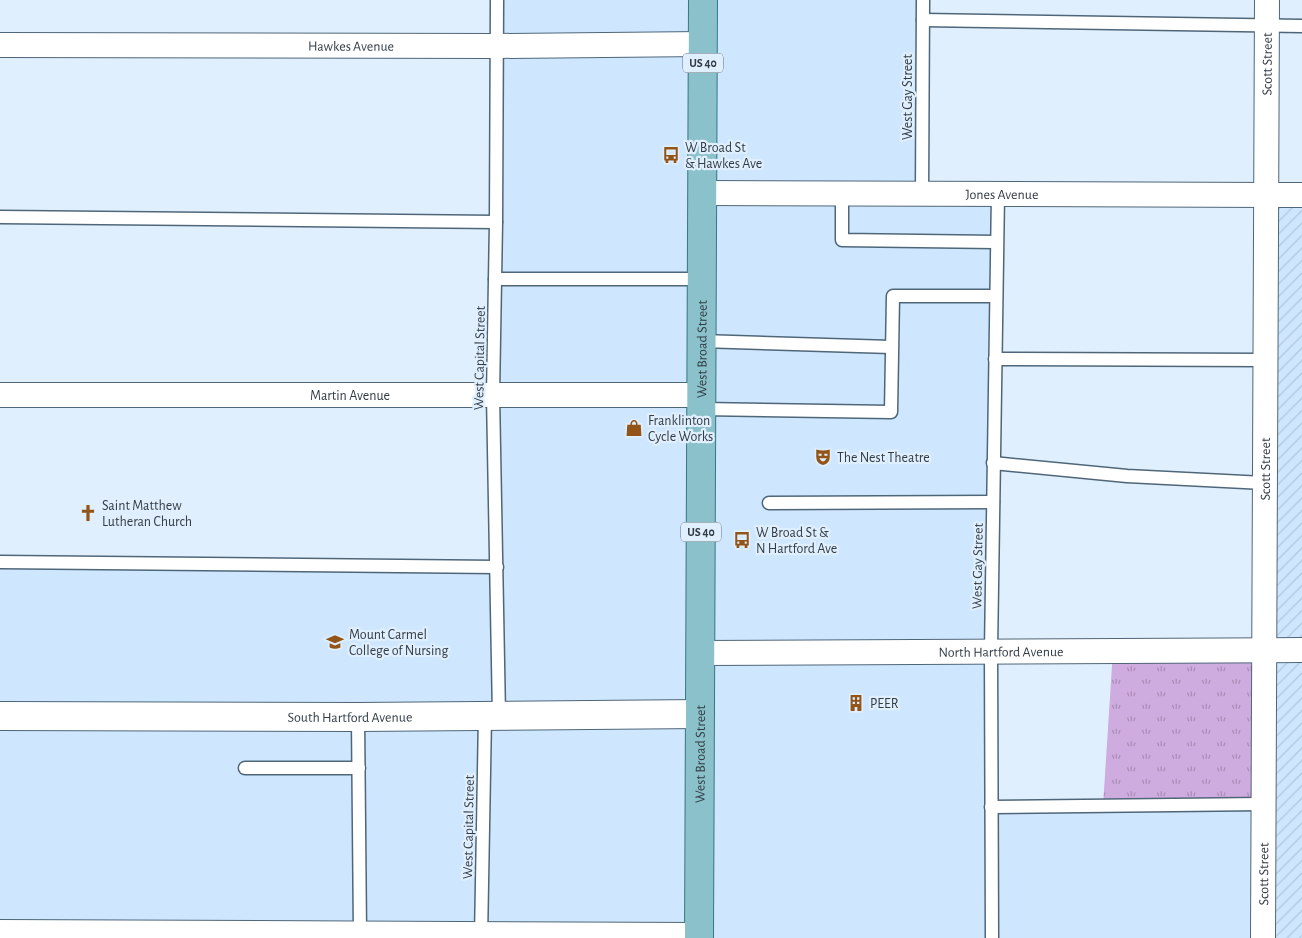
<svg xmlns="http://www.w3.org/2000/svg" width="1302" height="938" font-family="'Alegreya Sans',sans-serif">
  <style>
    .built { fill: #cee7fe }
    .industrial { fill: url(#industrial-furrows) }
    .grass { fill: url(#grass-tufts) }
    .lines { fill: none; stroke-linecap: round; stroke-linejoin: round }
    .service-casing { stroke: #4f6679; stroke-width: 15 }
    .minor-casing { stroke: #4f6679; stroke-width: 26 }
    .tertiary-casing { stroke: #4f6679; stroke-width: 30 }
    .primary-casing { stroke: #387784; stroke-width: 30 }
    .service { stroke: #fff; stroke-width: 12 }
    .minor { stroke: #fff; stroke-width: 24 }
    .tertiary { stroke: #fff; stroke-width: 28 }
    .primary { stroke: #8ac1ca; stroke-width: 28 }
    .labels { text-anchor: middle; stroke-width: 4.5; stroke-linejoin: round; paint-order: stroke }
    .shield { fill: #e0effd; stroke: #66727c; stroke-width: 1 }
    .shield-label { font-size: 12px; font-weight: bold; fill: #323c45 }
    .street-label { font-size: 14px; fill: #323c45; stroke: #e0effd }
    .poi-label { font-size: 14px; fill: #323c45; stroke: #e0effd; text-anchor: start }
  </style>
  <defs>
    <pattern id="industrial-furrows" width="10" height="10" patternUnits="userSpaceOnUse" patternTransform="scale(1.25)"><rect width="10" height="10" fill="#cee7fe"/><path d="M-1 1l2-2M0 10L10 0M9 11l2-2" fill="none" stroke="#b1c7db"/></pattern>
    <pattern id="grass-tufts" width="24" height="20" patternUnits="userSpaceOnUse" patternTransform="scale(1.25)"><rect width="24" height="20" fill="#cface0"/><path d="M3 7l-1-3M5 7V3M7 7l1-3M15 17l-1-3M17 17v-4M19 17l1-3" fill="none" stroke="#a98db7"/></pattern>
  </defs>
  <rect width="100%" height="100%" fill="#e0effd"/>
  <polygon class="built" points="497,0 923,0 922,194 998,194 991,807 1263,804 1263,938 202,938 0,932 0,562 497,566"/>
  <polygon class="industrial" points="1266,195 1302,195 1302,938 1263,938"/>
  <polygon class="grass" points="1113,650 1263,650 1263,804 1103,806"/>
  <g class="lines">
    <g class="service-casing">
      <g id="service">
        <polyline points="497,0 496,222 493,395 499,716"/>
        <polyline points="923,20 1302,26"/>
        <polyline points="842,193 842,240 996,242"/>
        <polyline points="922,194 923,0"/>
        <polyline points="0,217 496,222"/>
        <polyline points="495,279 701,279"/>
        <polyline points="701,341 891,347"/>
        <polyline points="995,359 1265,360"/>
        <polyline points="701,409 891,412 893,296 996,296"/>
        <polyline points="993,463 1127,476 1264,483"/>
        <polyline points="769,503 993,502"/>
        <polyline points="0,562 497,567"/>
        <polyline points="358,717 360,934"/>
        <polyline points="245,768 359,768"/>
        <polyline points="991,807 1263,804"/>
        <polyline points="481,938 485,716"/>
        <polyline points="992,938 991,651 998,194"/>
      </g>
    </g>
    <g class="minor-casing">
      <g id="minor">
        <path id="s1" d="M0,45L496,46L703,44"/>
        <path id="s2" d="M703,193L1302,195"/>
        <path id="s3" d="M0,395H701"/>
        <path id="s4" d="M700,653L1302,650"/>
        <polyline points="0,932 699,935"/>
        <path id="s5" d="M1263,938L1267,0"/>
      </g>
    </g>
    <g class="tertiary-casing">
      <g id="tertiary">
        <path id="s6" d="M0,716L358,717L700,714"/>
      </g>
    </g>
    <g class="primary-casing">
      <g id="primary">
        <path id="s7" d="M699,938L703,0"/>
      </g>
    </g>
    <use href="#service" class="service"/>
    <use href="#minor" class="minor"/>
    <use href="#tertiary" class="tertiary"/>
    <use href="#primary" class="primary"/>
  </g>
  <defs>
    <g id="bus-bare" transform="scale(1.35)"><path d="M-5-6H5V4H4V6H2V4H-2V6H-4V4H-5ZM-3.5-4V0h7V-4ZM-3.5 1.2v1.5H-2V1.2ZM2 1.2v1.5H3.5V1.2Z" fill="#925418" stroke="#e0effd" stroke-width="2.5" paint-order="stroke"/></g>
    <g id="shop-bare" transform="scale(1.35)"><path d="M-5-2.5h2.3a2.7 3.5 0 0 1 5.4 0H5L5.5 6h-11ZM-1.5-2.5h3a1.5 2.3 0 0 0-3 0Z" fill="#925418" stroke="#e0effd" stroke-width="2.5" paint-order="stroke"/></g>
    <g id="theatre-bare" transform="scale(1.35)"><path d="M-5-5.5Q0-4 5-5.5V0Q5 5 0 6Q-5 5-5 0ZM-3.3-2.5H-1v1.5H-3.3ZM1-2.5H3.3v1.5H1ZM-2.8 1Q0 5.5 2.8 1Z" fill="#925418" stroke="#e0effd" stroke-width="2.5" paint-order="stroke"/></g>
    <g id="church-bare" transform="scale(1.35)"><path d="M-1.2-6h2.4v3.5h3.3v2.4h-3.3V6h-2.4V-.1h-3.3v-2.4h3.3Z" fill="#925418" stroke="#e0effd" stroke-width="2.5" paint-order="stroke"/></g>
    <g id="university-bare" transform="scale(1.35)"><path d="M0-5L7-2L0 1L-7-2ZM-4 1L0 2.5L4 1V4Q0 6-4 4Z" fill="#925418" stroke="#e0effd" stroke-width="2.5" paint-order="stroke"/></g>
    <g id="building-bare" transform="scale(1.35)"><path d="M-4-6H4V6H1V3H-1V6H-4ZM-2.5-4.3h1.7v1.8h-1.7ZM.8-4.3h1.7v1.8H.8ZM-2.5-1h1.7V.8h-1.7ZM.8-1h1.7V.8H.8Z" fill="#925418" stroke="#e0effd" stroke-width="2.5" paint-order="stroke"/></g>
  </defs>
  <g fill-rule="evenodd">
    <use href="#bus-bare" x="671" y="155"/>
    <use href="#shop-bare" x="634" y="428"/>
    <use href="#theatre-bare" x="823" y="457"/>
    <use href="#church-bare" x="88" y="513"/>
    <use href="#bus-bare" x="742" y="540"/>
    <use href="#university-bare" x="335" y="642"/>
    <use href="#building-bare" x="856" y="703"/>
  </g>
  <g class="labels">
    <g class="shield">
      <rect x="683" y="53.5" width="40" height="19" rx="4"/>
      <rect x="681" y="522.5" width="40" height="19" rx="4"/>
    </g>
    <g class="shield-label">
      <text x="703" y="67">US 40</text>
      <text x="701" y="536">US 40</text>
    </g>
    <g class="street-label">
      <text dy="5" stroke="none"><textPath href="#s1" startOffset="351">Hawkes Avenue</textPath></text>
      <text dy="5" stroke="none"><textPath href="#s5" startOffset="874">Scott Street</textPath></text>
      <text transform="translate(907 97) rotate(-90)" y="5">West Gay Street</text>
      <text dy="5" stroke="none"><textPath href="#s2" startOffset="299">Jones Avenue</textPath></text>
      <text dy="5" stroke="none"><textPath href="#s7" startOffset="589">West Broad Street</textPath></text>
      <text transform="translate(479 358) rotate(-89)" y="5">West Capital Street</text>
      <text dy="5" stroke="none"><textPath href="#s3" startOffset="350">Martin Avenue</textPath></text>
      <text dy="5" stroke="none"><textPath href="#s5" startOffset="469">Scott Street</textPath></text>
      <text transform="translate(977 566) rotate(-89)" y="5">West Gay Street</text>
      <text dy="5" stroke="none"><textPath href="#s4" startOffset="301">North Hartford Avenue</textPath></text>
      <text dy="5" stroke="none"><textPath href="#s6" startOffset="350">South Hartford Avenue</textPath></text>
      <text dy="5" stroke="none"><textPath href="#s7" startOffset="184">West Broad Street</textPath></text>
      <text transform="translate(468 827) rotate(-89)" y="5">West Capital Street</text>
      <text dy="5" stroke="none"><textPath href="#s5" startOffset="64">Scott Street</textPath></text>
    </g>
    <g class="poi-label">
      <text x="685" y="152">W Broad St<tspan x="685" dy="16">&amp; Hawkes Ave</tspan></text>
      <text x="648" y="425">Franklinton<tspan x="648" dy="16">Cycle Works</tspan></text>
      <text x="837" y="462">The Nest Theatre</text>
      <text x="102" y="510">Saint Matthew<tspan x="102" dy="16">Lutheran Church</tspan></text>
      <text x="756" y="537">W Broad St &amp;<tspan x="756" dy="16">N Hartford Ave</tspan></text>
      <text x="349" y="639">Mount Carmel<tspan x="349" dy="16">College of Nursing</tspan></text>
      <text x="870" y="708">PEER</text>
    </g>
  </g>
</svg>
